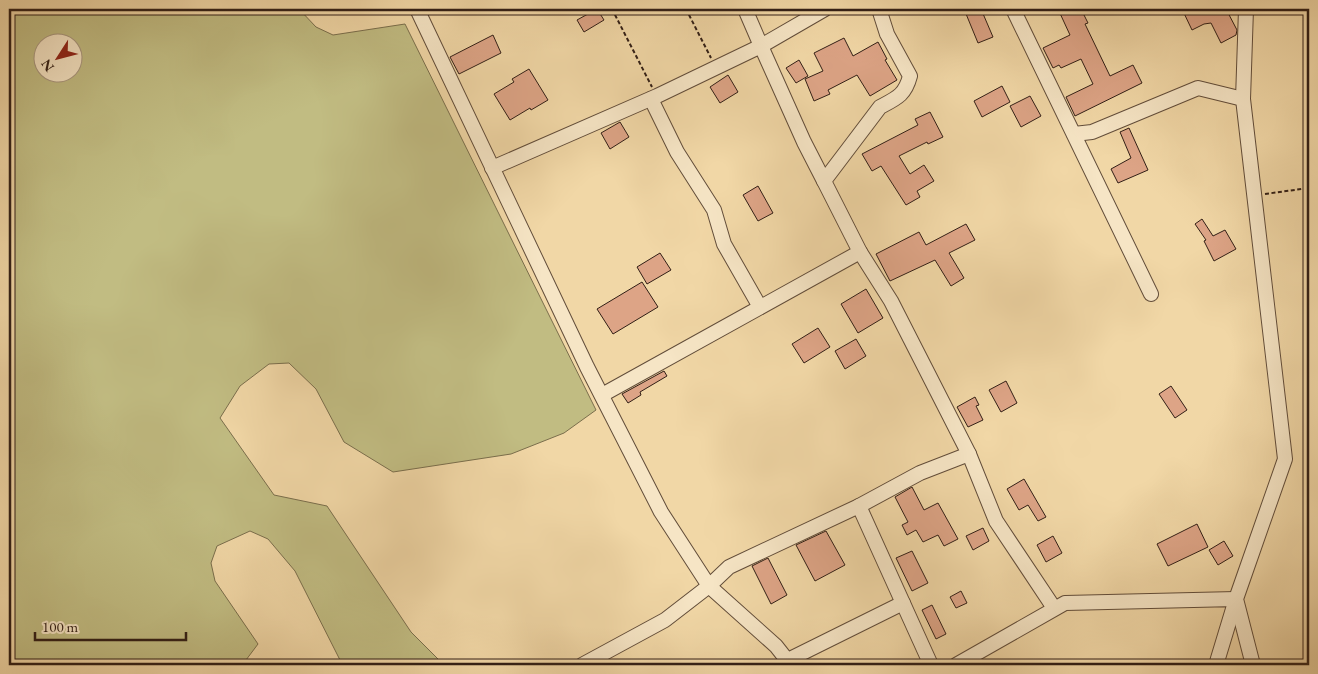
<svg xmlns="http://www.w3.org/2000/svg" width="1318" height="674" font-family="'EB Garamond',serif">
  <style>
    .green { fill: #c1bc82; stroke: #7a6e4c; fill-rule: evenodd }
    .building { fill: #dda486; stroke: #321f16 }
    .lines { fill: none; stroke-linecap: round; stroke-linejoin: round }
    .minor-casing { stroke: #624d3a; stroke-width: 16 }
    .path { stroke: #321f16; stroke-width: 2; stroke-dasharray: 4 2.5; stroke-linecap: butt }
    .minor { stroke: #f6e5c5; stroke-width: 14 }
  </style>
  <rect width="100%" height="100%" fill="#f1d7a6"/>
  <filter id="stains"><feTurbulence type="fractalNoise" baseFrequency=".004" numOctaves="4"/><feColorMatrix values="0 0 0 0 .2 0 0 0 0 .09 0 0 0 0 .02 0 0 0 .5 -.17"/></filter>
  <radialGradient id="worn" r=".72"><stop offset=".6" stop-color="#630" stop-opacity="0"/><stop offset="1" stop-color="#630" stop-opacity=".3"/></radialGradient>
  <path class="green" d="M9,9H299L316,27L333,35L405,24L596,410L564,433L511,454L393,472L344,442L316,389L289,363L269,364L240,386L220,418L274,495L327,506L411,632L444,665H341V662L295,571L268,539L250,531L217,546L211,563L215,581L258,644L246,660L249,665H9ZM42,42H72V72H42Z"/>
  <g class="building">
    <polygon points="597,9 604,20 584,32 577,20"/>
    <polygon points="964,9 981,9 993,37 978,43"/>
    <polygon points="1058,9 1081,9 1088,23 1085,24 1110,76 1133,65 1142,83 1075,116 1066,97 1093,84 1081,59 1061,68 1059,65 1053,68 1043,48 1070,35"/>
    <polygon points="1182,9 1226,9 1237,30 1236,35 1221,43 1211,23 1204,24 1192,30"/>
    <polygon points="493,35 501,53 459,74 450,57"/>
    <polygon points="844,38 853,56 878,42 887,59 885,60 897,80 870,96 857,75 828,90 830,94 814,101 805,79 823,71 814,53"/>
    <polygon points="799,60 808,76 796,83 786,68"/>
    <polygon points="529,69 548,100 531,110 530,108 510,120 494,94 514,82 512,79"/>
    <polygon points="728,75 738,92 720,103 710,87"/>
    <polygon points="1002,86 1010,102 982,117 974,101"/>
    <polygon points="1030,96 1041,116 1021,127 1010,106"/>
    <polygon points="930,112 943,137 928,144 927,142 899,156 910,174 924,165 934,181 917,191 920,197 906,205 881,166 872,171 862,154 918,125 915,119"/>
    <polygon points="620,122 629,137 610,149 601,133"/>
    <polygon points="1129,128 1148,170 1118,183 1111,169 1131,158 1120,132"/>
    <polygon points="758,186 773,213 758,221 743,195"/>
    <polygon points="1202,219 1213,236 1225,230 1236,249 1214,261 1204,241 1206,240 1195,224"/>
    <polygon points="966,224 975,240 949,253 964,278 951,286 935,260 890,281 876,254 919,232 926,245"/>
    <polygon points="660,253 671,270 647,284 637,267"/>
    <polygon points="642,282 658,307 613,334 597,309"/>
    <polygon points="866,289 883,318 858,333 841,304"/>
    <polygon points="818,328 830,347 804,363 792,344"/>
    <polygon points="856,339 866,356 845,369 835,351"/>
    <polygon points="664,371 667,376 640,392 641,395 628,403 622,394"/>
    <polygon points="1006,381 1017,403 1001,412 989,390"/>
    <polygon points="1171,386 1187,410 1175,418 1159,394"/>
    <polygon points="975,397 979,405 976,406 983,420 968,427 957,407"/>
    <polygon points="1024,479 1046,517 1038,521 1028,505 1019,510 1007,489"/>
    <polygon points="912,487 924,510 938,503 958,539 944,546 938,535 923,542 916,530 907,535 902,525 908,522 895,497"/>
    <polygon points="1197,524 1208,547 1168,566 1157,544"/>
    <polygon points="983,528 989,541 973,550 966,536"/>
    <polygon points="826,531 845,565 815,581 796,545"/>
    <polygon points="1053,536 1062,553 1046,562 1037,545"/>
    <polygon points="1224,541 1233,556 1218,565 1209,550"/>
    <polygon points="912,551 928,583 912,591 896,558"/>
    <polygon points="768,558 787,595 771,604 752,566"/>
    <polygon points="961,591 967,603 956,608 950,597"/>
    <polygon points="932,605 946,634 936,639 922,610"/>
  </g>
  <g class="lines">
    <g class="minor-casing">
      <g id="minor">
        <polyline points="417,9 587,367 661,512 709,586 776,646 791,665"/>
        <polyline points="745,9 761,46 825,9"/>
        <path d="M879,9L887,34L910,76C905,95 897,98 880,107L824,181L860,252L891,301L969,454L996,521L1054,608"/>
        <polyline points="1013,9 1151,294"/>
        <polyline points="1246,9 1243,99 1285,459 1236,599 1253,665"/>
        <polyline points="651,99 677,152 714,210 724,244 760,307"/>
        <polyline points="1074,134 1092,132 1198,88 1243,99"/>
        <polyline points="492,168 657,96 761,46 804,142 824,181"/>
        <polyline points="602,395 860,252"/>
        <polyline points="859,506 931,665"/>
        <polyline points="788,660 903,603"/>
        <polyline points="582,665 665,620 709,586 729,567 859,506 920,473 969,454"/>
        <polyline points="956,665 1065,603 1236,599 1216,665"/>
      </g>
    </g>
    <g class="path">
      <polyline points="612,9 652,87"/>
      <polyline points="686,9 711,58"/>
      <polyline points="1265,194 1309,188"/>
    </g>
    <use href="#minor" class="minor"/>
  </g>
  <rect width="1318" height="674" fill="none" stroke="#f1d7a6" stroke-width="30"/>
  <rect x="10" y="10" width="1298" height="654" fill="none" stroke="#321f16" stroke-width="2.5"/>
  <rect x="15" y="15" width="1288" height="644" fill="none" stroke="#321f16"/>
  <g transform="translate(58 58) rotate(234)"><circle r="24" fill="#f6e5c5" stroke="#a8967f"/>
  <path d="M0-4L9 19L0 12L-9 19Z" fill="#8f2418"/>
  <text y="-8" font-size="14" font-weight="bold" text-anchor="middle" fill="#321f16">N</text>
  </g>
  <path d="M35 632v8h151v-8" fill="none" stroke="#321f16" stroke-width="2.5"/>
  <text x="42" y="632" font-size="15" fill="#321f16" stroke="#f6e5c5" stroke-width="4" paint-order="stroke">100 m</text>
  <rect width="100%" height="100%" filter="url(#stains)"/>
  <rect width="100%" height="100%" fill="url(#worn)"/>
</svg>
